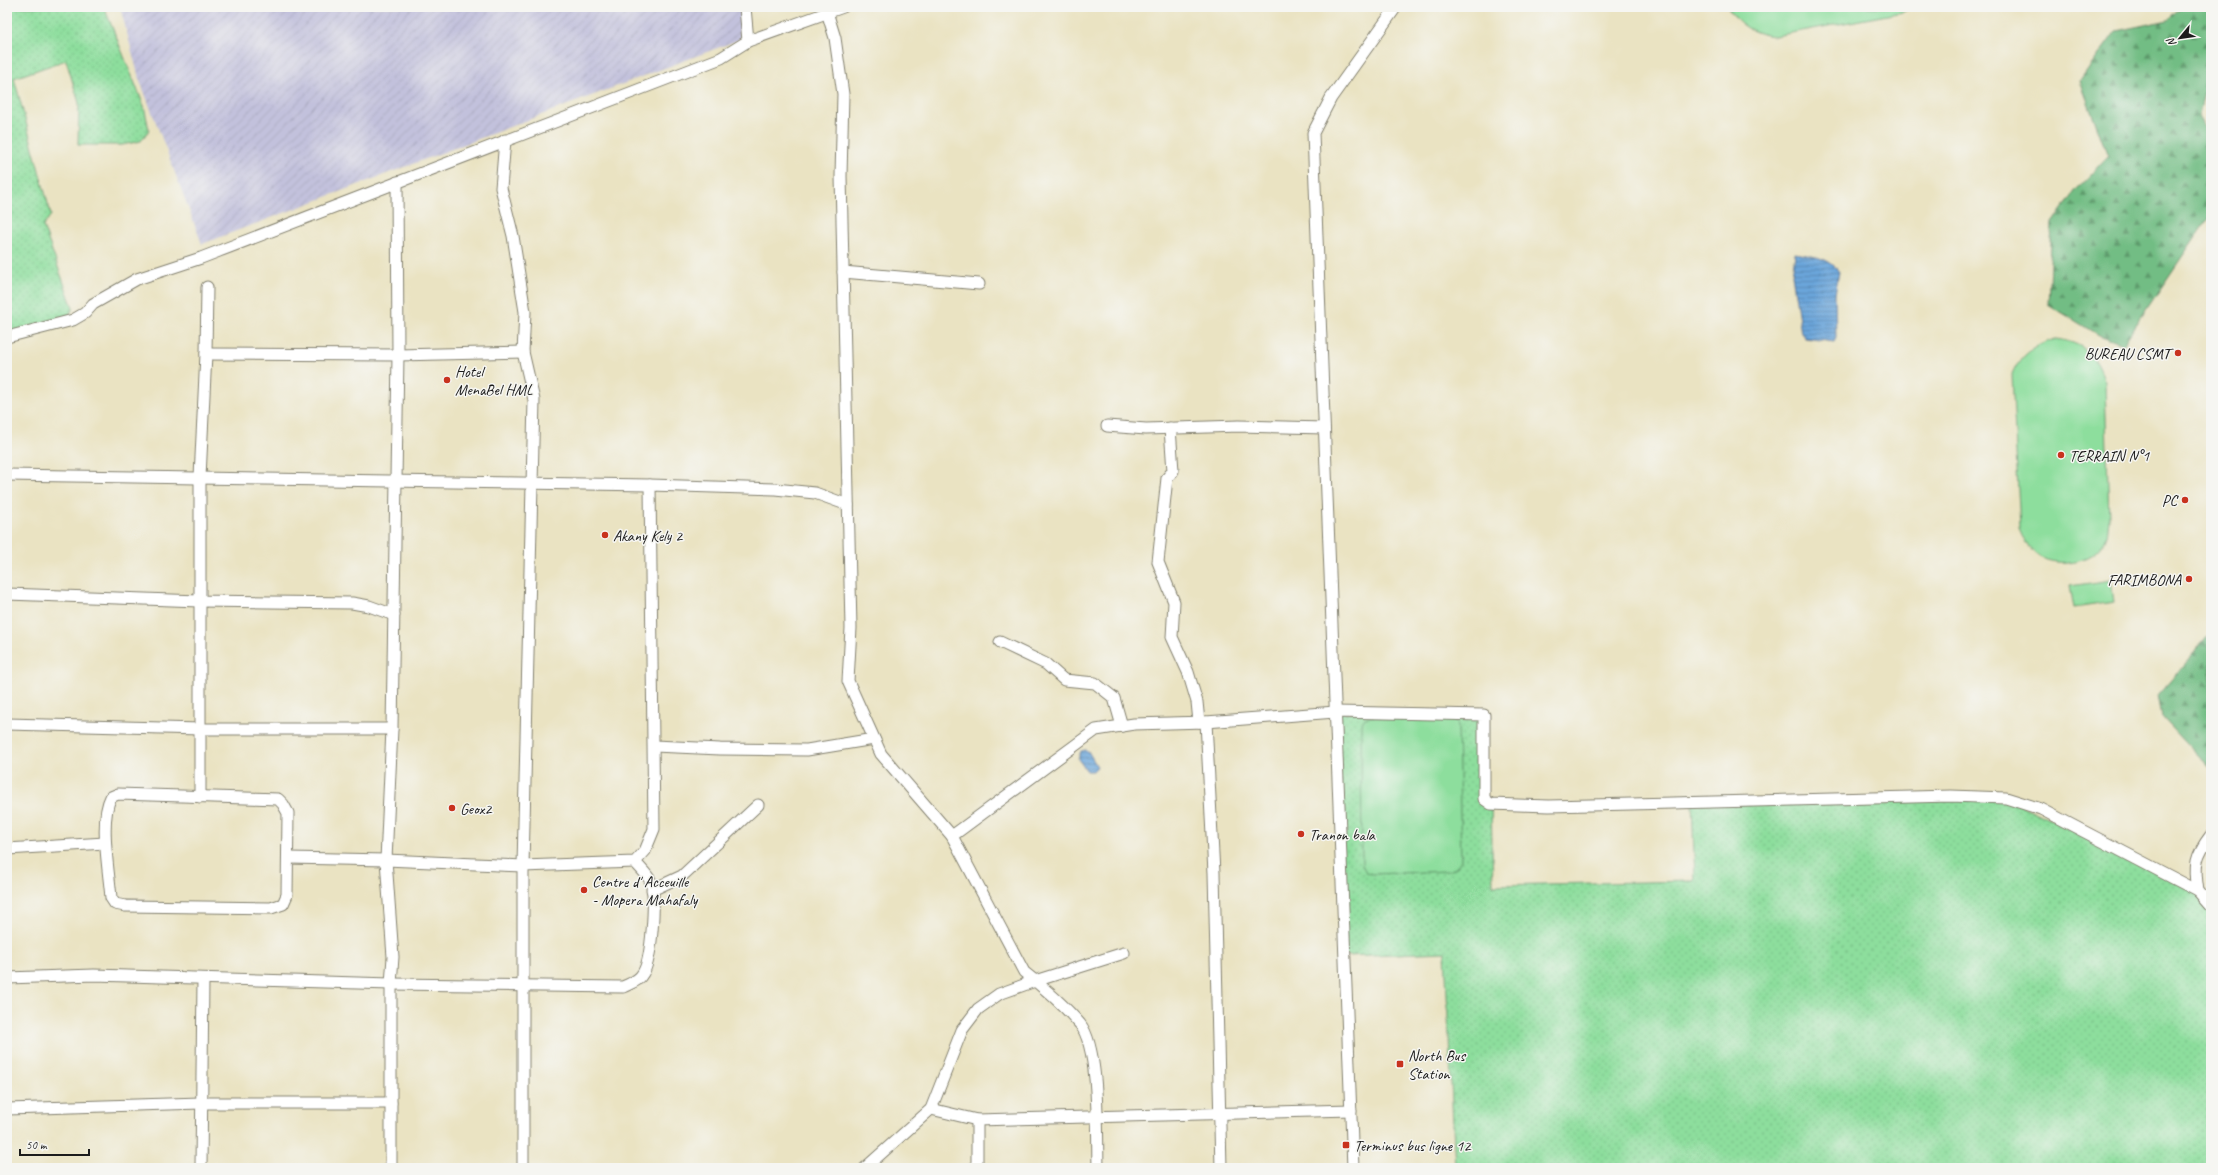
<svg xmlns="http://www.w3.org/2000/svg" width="2218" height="1175" font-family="Caveat,sans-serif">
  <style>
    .industrial { fill: url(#industrial-furrows) }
    .grass { fill: url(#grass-dots); stroke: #547d5c }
    .forest { fill: url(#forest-firs); stroke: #476c50 }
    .pitch { fill: #8dde9d; stroke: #547d5c }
    .water { fill: url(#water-rules); stroke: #43607b }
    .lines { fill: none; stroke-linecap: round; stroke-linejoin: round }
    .street-casing { stroke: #83806f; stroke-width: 13 }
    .street { stroke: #fff; stroke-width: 11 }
    .poi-dot { fill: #c8321e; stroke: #f6f6f2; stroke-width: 1.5 }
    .labels { text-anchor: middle; stroke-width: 3; stroke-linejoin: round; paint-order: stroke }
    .poi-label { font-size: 16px; fill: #1c1c1c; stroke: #f6f6f2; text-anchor: start }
  </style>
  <defs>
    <pattern id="industrial-furrows" width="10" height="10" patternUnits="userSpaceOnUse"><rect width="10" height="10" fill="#c2c1dc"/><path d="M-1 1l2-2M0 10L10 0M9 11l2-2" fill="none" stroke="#a6a5bc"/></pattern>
    <pattern id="grass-dots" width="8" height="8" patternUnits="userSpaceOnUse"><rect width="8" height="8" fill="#8dde9d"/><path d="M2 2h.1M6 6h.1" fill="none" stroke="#79be87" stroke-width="1.8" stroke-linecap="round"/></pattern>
    <pattern id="forest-firs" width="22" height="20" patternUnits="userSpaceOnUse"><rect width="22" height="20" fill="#72bd84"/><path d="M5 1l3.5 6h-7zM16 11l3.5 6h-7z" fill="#5d996b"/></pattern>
    <pattern id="water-rules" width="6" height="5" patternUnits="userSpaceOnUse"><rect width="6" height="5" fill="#6aa5da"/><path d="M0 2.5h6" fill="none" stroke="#5686b0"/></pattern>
  </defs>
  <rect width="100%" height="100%" fill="#f6f6f2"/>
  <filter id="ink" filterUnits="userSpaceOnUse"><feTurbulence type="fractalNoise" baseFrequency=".025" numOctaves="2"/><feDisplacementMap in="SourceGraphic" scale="8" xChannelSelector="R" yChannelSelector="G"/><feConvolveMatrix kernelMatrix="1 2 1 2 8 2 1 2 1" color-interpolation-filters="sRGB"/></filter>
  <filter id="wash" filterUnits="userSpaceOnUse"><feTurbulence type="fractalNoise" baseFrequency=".012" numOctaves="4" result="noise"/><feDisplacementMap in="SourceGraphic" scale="16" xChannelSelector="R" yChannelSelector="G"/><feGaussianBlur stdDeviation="0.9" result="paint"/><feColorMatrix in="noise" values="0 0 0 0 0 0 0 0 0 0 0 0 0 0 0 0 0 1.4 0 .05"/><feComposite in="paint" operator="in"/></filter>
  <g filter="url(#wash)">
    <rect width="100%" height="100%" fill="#eae3c2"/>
    <polygon class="industrial" points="120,7 739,7 742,21 741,39 202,244 139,78"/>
    <g class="grass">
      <polygon points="7,7 104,7 144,106 149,130 141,141 122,145 78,145 79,103 66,60 14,78 51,215 43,226 73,308 68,317 7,336"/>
      <polygon points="1335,712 1484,715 1484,799 1491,804 1493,885 1695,881 1692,802 2006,798 2198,891 2211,906 2211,1168 1455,1168 1445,952 1345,956"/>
    </g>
    <g class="forest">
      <polygon points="2182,7 2211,7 2211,83 2205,86 2199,116 2211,139 2211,214 2123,344 2098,335 2048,304 2052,223 2076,190 2108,156 2080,81 2116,31 2168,20"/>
      <polygon points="2211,634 2211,770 2162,717 2158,695"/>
    </g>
    <g class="pitch">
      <path d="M1728,7H1912L1903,12L1775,36C1754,34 1739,26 1728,7Z"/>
      <path d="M2056,339C2085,343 2096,355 2105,382L2109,520C2108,525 2108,531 2107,535C2099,562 2059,569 2038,556C2029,550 2024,537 2020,528L2012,375C2020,355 2036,344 2056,339Z"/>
      <polygon points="2111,580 2114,602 2074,608 2070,586"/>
      <polygon points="1372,716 1448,719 1455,721 1458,725 1461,860 1456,868 1448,871 1373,874 1366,872 1362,865 1361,724 1365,718"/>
    </g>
    <g class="water">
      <path d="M1795,253C1811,256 1830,257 1839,272L1835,294L1836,338L1834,342L1805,338L1801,333L1792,275Z"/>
      <path d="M1085,750L1088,751C1089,753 1097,766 1097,767L1093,771H1087L1078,759L1081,751Z"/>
    </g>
  </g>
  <g filter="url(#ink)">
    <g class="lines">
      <g class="street-casing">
        <g id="street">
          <polyline points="745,7 748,41"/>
          <path d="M827,12L835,38L843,94L841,176L851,628L848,681L881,754L952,836L1024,972C1043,987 1064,1005 1080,1024C1100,1049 1097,1134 1098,1168"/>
          <polyline points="505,140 501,188 513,236 525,312 523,352 534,400 523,866 523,1168"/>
          <polyline points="843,272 979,284"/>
          <polyline points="7,337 73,320 85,313 93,304 137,279 201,258 721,58 748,41 843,7"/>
          <polyline points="206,354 398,355 523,352"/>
          <polyline points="1107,426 1146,429 1239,426 1324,428"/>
          <polyline points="1170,428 1173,471 1167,478 1158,562 1174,602 1172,637 1188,672 1197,702 1199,722"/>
          <polyline points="7,475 650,485 775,489 815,493 848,505"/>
          <polyline points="7,594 199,601 352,603 369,606 394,615"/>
          <polyline points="1000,642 1046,664 1064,680 1095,683 1114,698 1122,726"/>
          <polyline points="1206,722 1214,873 1221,1168"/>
          <polyline points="7,724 201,729 392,729"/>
          <polyline points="654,746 720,749 807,750 874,739"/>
          <path d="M118,794L278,799L283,804L288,813L287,895L283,904L271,908L125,906L115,904L111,898C109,871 99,820 111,797Z"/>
          <polyline points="200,797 200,477 206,354 207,287"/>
          <polyline points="952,836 1096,730 1134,724 1206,722 1335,712 1484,715 1484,799 1491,804 1549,806 1951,796 2006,798 2041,809 2198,891 2211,906"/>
          <polyline points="7,849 105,843"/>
          <polyline points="289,858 386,860 523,866 635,862 645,851 654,829 650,485"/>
          <polyline points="652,890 682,876 758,805"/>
          <path d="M2198,891C2194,865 2195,856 2211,835"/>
          <path d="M7,978L94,975L391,984L623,987C631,983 639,981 643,973C652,959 656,898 651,882C648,875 640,868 635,862"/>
          <polyline points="7,1109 201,1103 391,1103"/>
          <polyline points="931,1109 977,1120 1351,1110"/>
          <polyline points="201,1168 203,979"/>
          <polyline points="391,1168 391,984 393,957 386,860 392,729 398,355 397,182"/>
          <polyline points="865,1168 931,1109 962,1030 978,1009 999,994 1035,981 1124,953"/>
          <polyline points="977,1168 977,1120"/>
          <polyline points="1353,1168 1313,133 1331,98 1396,7"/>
        </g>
      </g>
      <use href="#street" class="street"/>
    </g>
  </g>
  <g class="poi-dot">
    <circle cx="2178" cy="353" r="4"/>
    <circle cx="447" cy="380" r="4"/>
    <circle cx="2061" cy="455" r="4"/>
    <circle cx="2185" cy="500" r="4"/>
    <circle cx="605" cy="535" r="4"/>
    <circle cx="2189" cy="579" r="4"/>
    <circle cx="452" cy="808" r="4"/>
    <circle cx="1301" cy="834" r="4"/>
    <circle cx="584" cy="890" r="4"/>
    <rect x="1396" y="1060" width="8" height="8" rx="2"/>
    <rect x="1342" y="1141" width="8" height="8" rx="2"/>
  </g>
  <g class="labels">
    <g class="poi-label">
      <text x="2170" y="359" text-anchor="end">BUREAU CSMT</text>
      <text x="455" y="377">Hotel<tspan x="455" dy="18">MenaBel HML</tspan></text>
      <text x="2069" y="461">TERRAIN N°1</text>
      <text x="2177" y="506" text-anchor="end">PC</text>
      <text x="613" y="541">Akany Kely 2</text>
      <text x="2181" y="585" text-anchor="end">FARIMBONA</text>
      <text x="460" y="814">Geox2</text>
      <text x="1309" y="840">Tranon bala</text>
      <text x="592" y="887">Centre d' Acceuille<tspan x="592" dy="18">- Mopera Mahafaly</tspan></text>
      <text x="1408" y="1061">North Bus<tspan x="1408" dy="18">Station</tspan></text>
      <text x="1354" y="1151">Terminus bus ligne 12</text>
    </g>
  </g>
  <rect width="2218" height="1175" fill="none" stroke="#f6f6f2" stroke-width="24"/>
  <g transform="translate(2180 38) rotate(241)" stroke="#f6f6f2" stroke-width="3" paint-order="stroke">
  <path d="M0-3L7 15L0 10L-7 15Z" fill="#1c1c1c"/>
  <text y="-6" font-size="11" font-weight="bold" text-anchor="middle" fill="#1c1c1c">N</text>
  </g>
  <path d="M20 1149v6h69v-6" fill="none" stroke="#1c1c1c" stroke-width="2"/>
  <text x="26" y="1149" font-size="12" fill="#1c1c1c" stroke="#f6f6f2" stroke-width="3" paint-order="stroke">50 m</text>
</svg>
